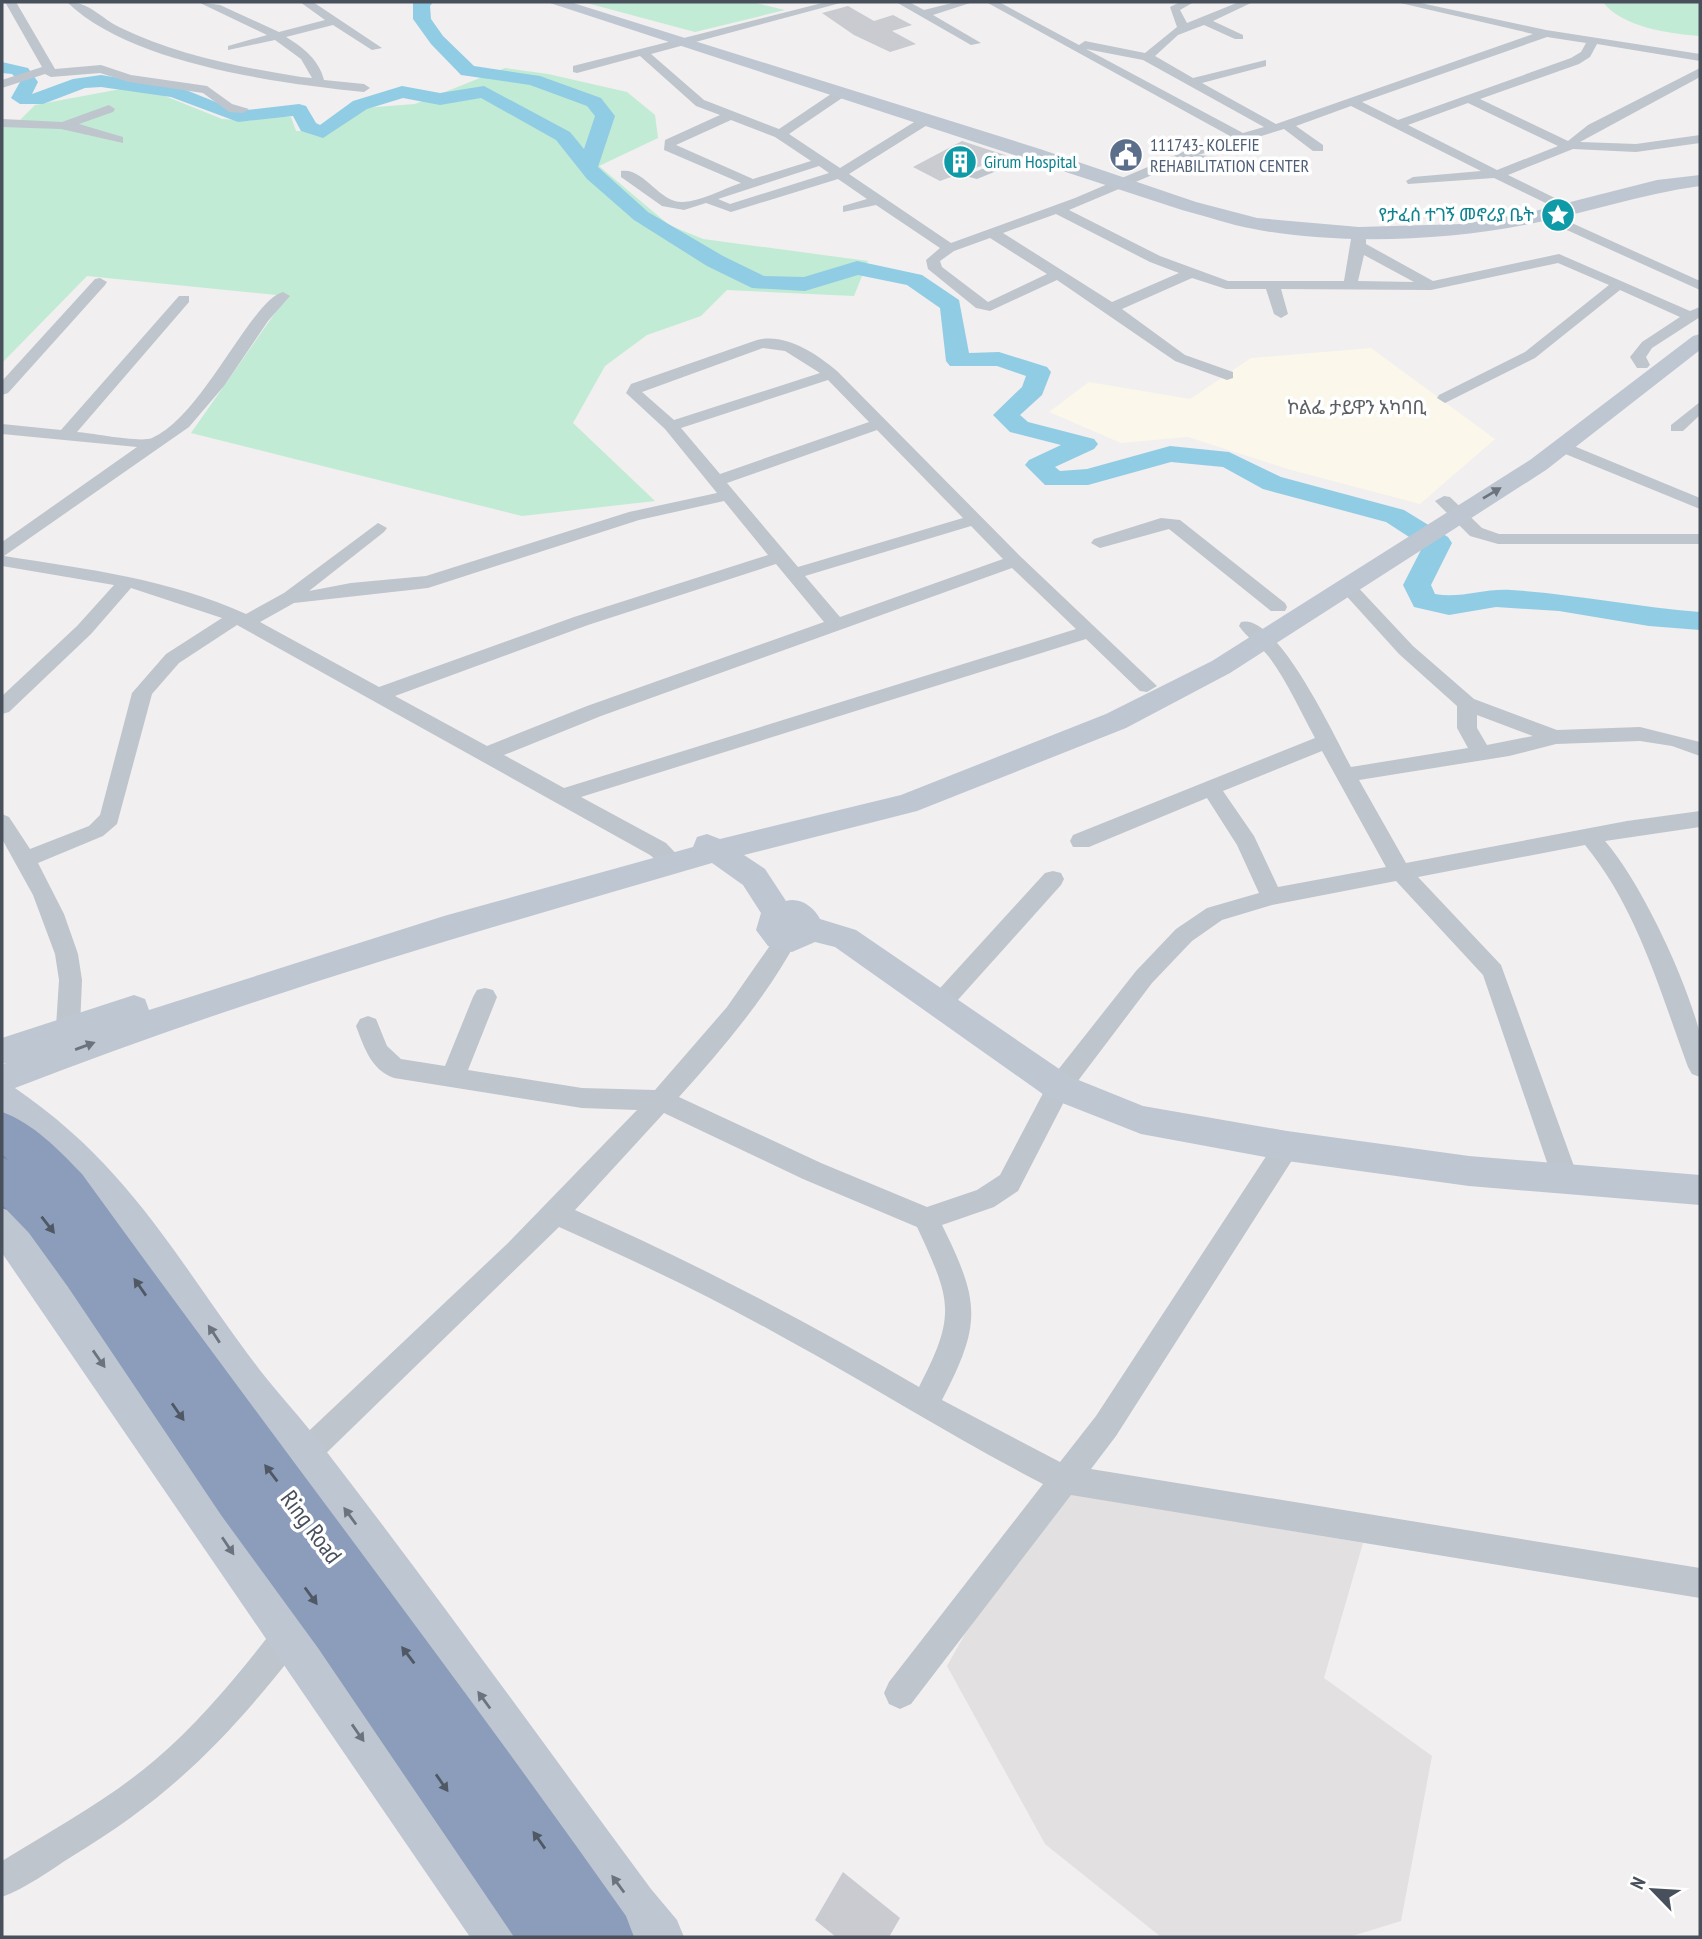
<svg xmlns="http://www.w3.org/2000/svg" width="1702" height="1939" font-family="'PT Sans Narrow','Noto Sans Ethiopic',sans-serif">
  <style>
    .commercial { fill: #fbf7ea }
    .education { fill: #e2e0e0 }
    .green { fill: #c1ebd5 }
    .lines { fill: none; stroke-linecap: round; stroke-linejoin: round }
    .river { fill: #91cce5; fill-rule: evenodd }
    .building { fill: #c9cbd1 }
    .highway-casing { stroke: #7688a6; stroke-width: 4 }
    .street { fill: #bec5cd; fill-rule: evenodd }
    .secondary { fill: #bec6d1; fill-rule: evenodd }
    .highway { fill: #8b9dba; fill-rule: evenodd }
    .oneway { fill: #6b737e }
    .oneway2 { fill: #4f5864 }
    .labels { text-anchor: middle; stroke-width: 7; stroke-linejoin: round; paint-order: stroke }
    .far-service-label { font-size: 18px; fill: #4e5e75; stroke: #fff; text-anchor: start }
    .far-culture-label { font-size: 18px; fill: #0d838f; stroke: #fff; text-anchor: start }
    .far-neighbourhood-label { font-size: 19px; fill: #5c5f63; stroke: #fff }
    .near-street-label { font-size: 24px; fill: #48505b; stroke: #fff }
  </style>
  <rect width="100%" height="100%" fill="#f1efef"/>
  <polygon class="commercial" points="1371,348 1495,439 1420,504 1291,470 1188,437 1121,443 1049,412 1089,382 1190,399 1251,358"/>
  <polygon class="education" points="1063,1491 1363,1543 1324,1678 1432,1756 1401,1921 1349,1937 1161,1937 1045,1844 947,1666 965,1634"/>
  <g class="green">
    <polygon points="583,2 752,2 785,10 695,32"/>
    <path d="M1603,2H1700V36C1671,34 1621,27 1603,2Z"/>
    <polygon points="505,68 548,74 627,92 655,115 658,138 599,166 669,225 703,239 868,261 854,296 727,290 701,316 647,335 605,366 573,423 655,501 522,516 191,433 287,296 87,276 2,363 2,124 16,124 35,105 126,88 160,94 222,119 249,121 269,115 291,117 296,131 329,132 364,108 415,104"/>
  </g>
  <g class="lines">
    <path class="river" d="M413,2H433L430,6L431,19L443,36L474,66L540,76L601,98L615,116L598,167L648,212L723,256L764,276L804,277L857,261L922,275L959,300L969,353L999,352L1047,367L1051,372L1042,395L1020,415L1028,422L1094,439L1098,444L1094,449L1055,467L1060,471L1087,469L1170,446L1229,452L1281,477L1404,510L1448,537L1452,543L1431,585L1435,594C1460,599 1485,588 1511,590C1574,594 1636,607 1700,612V630L1649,626L1559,611L1496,607L1449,615L1414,607L1403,585L1423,546L1386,522L1263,489L1223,467L1171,462L1088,485H1045L1025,465L1029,460L1061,445L1010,432L993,415L1022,387L1026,376L997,366H950L946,361L940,308L907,285L858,275L805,291L752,288L707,266L634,220L587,179L556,140L481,98L440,105L403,98L367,109L323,138L301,131L293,116L238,122L171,97L101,87L85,88L43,104H20L11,98L20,82L12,74L2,73V62L28,68L38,82L32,94L73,79L101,75L181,88L238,111L299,104L306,106L316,123L320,125L353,101L402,86L440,93L484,86L570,132L584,149L595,116L587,106L530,85L461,75L431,44L413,19Z"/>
  </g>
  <g class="building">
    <polygon points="848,6 874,21 893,15 912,25 892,31 916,44 890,52 854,35 822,13"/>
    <polygon points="962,141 1008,156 940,181 913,167"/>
    <polygon points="843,1872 900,1918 889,1937 836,1937 815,1920"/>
  </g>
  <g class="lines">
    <g class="highway-casing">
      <path id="highway" d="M2,1112C33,1123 59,1150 82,1174C262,1423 449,1665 626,1916L634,1937H514L318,1648L221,1515L68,1287L29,1233L2,1205V1157L8,1160L2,1154Z"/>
    </g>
    <g class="street">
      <polygon points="5,2 16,2 55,69 101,65 131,75 207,86 232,104 249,109 243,113 229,112 203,93 129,82 100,73 51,77 45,74 2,88 2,80 42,67"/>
      <path d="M67,2C88,1 101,18 119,27C176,55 239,67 301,77L312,78L301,59L275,40L228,50V46L267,35L198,2L220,5L279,32L325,20L300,2H313L382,48L372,50L333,25L286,37C304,48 319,60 324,80L364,84L370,88L364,92C278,83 130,64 67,2Z"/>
      <path d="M826,2H844L651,54L704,100L779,129L837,90H845V96L789,134L840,168L924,116H932V122L849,174L951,243L1075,198L1204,143L1230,136L986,2H999L1079,45L1085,41L1145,53L1177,27L1170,7L1180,2H1194L1180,10L1187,23L1239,2H1253L1213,21L1243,35V39H1235L1204,25L1178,35L1155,56L1193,78L1266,60V66L1202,83L1276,124L1533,34L1396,2H1416L1546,30L1700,54V61L1597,44L1590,57L1579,64L1480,99L1568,141L1588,125L1700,68V77L1580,142L1636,144L1700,135V143L1636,152L1573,149L1508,175L1569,205V211L1564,212L1494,178L1408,184L1406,181L1413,177L1481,171L1351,106L1296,126L1323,145V151H1313L1284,129L1198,155L1275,162L1280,163V169L1183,162L1069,210L1160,256L1228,281H1344L1352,233L1359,229L1366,233V244L1433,281L1559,254L1690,311L1700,307V317L1652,348L1646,357L1650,365L1647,368H1637L1630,357L1642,342L1680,317L1620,290L1535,358L1445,403L1437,398L1439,395L1525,352L1609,285L1558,263L1431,290L1281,289L1288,314L1281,318L1274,314L1266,289H1226L1192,278L1122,309L1185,355L1233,372V378L1227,380L1175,361L1057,280L990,311L976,308L928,269L926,260L940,248L876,205L843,212V206L867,199L838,179L731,212L706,203L684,210L662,206L621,177V171C644,167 659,203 683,202C701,201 723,189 741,183L664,150L665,140L720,115L696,106L640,56L577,73L573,72V66ZM1547,37L1586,43L1581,52L1571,58L1398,120L1362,102ZM1086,49L1143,60L1264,127L1243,133ZM1468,103L1558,146L1497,170L1408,125ZM731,120L775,137L811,161L753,179L676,145ZM819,166L829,173L730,204L718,199ZM1056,214L1150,262L1179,273L1112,302L1003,233ZM990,238L1047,274L988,302L942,267L940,261L954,251ZM1364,255L1414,282L1358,281Z"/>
      <polygon points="896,2 909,2 924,10 956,2 973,2 933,15 981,43 971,45"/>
      <polygon points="109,105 115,109 113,112 79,124 123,137 123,143 61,129 2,127 2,119 62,122"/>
      <polygon points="1029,150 1041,153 977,179 965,176"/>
      <polygon points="1543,210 1700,281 1700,290 1538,217 1538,211"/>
      <polygon points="100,278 107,282 105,285 8,393 2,395 2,381 95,279"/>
      <path d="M283,292L290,296L268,321L224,386L189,427L4,556C87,569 169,579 246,614L284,593L378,523L387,528L384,532L309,591L351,583L426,576L629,512L717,493L665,429L626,393L631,384L757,340C786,333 815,353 837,371L1021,557L1157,686L1147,692L1140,691L1086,639L581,797L666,843L686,864L683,870C668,874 661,864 650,855L237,625L179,663L152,694L117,824L103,836L38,863L64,914L78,954L82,980L80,1027L76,1034L68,1037L60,1034L56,1027L59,980L55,954L33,895L2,839V814L9,817L30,849L89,826L100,815L132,693L166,654L222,618L131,588L91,634L9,712L2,714V696L77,626L114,585L2,566V542L137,447L2,434V424L61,430L179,296H189V302L77,432C93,433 140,443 152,438C203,416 251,300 283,292ZM763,348L785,351L820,373L674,420L642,392ZM828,380L869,422L720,474L681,428ZM877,430L963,518L798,567L727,483ZM724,501L768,555L574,617L379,687L260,622L294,603L428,588L639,520ZM971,526L1003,559L840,617L805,576ZM776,564L824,622L587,706L487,746L395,696L588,625ZM1012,568L1076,629L564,788L504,755L601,716Z"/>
      <polygon points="1700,402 1700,415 1683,431 1671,431 1671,425"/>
      <polygon points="1564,442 1700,498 1700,509 1558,451 1558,443"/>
      <polygon points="1444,496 1450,497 1482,528 1499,534 1700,534 1700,544 1498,544 1470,536 1435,501"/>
      <polygon points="1161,518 1180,520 1285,603 1287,607 1285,611 1271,611 1169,529 1100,548 1091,543 1094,539"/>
      <path d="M1347,580L1353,582L1413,646L1474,699L1557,730L1640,727L1700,742V756L1672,746L1640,741L1556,744L1509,756L1359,780L1406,863L1627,821L1700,811V827L1605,841C1642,884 1686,979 1700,1034C1702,1047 1700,1063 1700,1077L1692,1074L1688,1067C1660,991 1637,908 1585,845L1418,877L1501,965L1579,1180L1575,1188L1566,1191L1557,1188L1553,1180L1483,975L1396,881L1272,905L1222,920L1192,941L1152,983L1068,1094L1018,1191L994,1207L942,1225C980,1302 982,1323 942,1400L1060,1462L1096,1416L1278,1138L1287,1135L1296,1138L1299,1146L1296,1154L1116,1436L1091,1469L1700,1568V1598L1071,1495L911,1704L900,1709L889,1704L884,1693L889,1682L1043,1484C956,1439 874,1387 788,1340C714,1298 637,1262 559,1227L315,1464L305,1468L295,1464L291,1454L295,1444L507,1244L637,1110L582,1108L394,1078C371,1070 364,1047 356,1026L360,1019L368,1016L376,1019L387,1046L401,1059L445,1066L473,997L477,990L485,988L493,990L497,997L468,1070L582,1088L655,1090L727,1007L778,934L786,931L794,934L797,940C766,998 722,1049 679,1097L821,1163L927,1207L977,1190L1000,1175L1050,1080L1136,971L1176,929L1207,908L1259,893L1237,845L1207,798L1089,847H1073L1070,841L1073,835L1315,738C1300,711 1287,681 1269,657C1260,645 1247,638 1239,626L1241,622C1277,612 1335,738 1351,767L1468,748L1457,728V706L1399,654L1341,590L1338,586L1341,582ZM1477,715L1533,736L1487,745L1477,728ZM1322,751L1386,867L1278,887L1254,836L1223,791ZM664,1113L803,1179L917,1227C951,1300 957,1314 919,1387C807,1322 694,1262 575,1210Z"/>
      <polygon points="1053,871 1061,873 1064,879 1061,885 947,1012 939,1014 931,1012 927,1005 931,998 1045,873"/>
      <path d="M289,1620L300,1624L304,1635L300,1646C228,1738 172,1796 71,1857C49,1871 26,1888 2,1897V1861C54,1829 108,1800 155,1760C202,1720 240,1672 278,1624Z"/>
    </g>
    <g class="secondary">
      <path d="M547,2H570L1040,149L1196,202L1257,218L1359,227L1463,224L1527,213L1657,180L1700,175V186C1640,194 1584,214 1524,225C1443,241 1336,245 1254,229C1230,225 1206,216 1182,210Z"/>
      <path d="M1700,334V350L1546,470L1230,673L1126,728L917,811L744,855L765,869L786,901C800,897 814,907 820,919L856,930L1071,1077L1143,1106L1287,1131L1469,1156L1700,1175V1205L1469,1186L1287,1161L1141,1134L1047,1097L835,947L815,942L792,952L768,946L756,930L761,913L743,885L712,863C477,931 243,999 15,1088C132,1168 177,1261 259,1369C280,1396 303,1420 323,1447C435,1592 542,1742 651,1889L677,1920L684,1937H630L294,1473L230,1393L124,1237L63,1166L2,1116V1065L6,1063L2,1064V1038L134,995L145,999L149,1010L444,916L693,847L697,837L707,834L720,839L901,795L1106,714L1212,661L1530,460L1693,336Z"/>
      <polygon points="2,1208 15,1213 128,1367 515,1920 522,1937 470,1937 2,1253"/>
    </g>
    <use href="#highway" class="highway"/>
  </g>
  <defs><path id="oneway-solid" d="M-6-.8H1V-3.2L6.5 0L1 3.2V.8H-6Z" transform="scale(1.75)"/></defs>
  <g class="oneway">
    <use href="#oneway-solid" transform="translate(1492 493) rotate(-31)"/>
    <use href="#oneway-solid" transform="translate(85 1046) rotate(-20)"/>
    <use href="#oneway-solid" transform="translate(214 1334) rotate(-123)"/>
    <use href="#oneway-solid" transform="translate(99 1359) rotate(55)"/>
    <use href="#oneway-solid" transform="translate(350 1516) rotate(-126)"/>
    <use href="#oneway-solid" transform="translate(228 1546) rotate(56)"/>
    <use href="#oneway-solid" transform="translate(484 1700) rotate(-126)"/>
    <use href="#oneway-solid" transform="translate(358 1733) rotate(55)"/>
    <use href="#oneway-solid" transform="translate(618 1884) rotate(-126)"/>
  </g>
  <g class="oneway2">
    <use href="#oneway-solid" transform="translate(48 1225) rotate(52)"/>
    <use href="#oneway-solid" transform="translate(140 1287) rotate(-125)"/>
    <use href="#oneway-solid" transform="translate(178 1412) rotate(55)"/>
    <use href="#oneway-solid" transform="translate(271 1473) rotate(-127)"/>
    <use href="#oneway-solid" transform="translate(311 1596) rotate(54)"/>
    <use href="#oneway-solid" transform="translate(408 1655) rotate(-127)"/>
    <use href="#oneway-solid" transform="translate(442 1783) rotate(55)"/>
    <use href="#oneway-solid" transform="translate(539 1840) rotate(-125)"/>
  </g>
  <defs>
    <g id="civic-disc" transform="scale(1.75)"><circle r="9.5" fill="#5c6f8a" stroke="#fff"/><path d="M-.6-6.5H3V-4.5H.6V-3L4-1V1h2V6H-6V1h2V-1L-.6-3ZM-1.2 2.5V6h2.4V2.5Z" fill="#fff"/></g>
    <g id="building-disc" transform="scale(1.75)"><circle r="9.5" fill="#0f9aa8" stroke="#fff"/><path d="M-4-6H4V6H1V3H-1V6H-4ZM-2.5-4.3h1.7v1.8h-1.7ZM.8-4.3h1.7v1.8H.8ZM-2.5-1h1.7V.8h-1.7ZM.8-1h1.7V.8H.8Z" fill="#fff"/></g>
    <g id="sight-disc" transform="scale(1.75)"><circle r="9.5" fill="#0f9aa8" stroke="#fff"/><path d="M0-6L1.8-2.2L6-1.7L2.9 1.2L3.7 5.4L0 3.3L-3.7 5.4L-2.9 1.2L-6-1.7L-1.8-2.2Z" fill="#fff"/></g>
  </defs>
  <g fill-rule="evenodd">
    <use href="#civic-disc" x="1126" y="155"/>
    <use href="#building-disc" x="960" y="162"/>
    <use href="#sight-disc" x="1558" y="215"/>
  </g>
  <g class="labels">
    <g class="far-service-label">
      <text x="1150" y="151">111743- KOLEFIE<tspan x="1150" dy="21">REHABILITATION CENTER</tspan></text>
    </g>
    <g class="far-culture-label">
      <text x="984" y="168">Girum Hospital</text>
      <text x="1534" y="221" text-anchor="end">የታፈሰ ተገኝ መኖሪያ ቤት</text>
    </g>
    <g class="far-neighbourhood-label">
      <text x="1357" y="414">ኮልፌ ታይዋን አካባቢ</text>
    </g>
    <g class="near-street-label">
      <text transform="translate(311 1527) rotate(53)" y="8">Ring Road</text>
    </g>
  </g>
  <rect width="1702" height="1939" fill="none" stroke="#48505b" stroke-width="7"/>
  <g transform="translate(1653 1890) rotate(295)" stroke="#ffffff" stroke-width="5" paint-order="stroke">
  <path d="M0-5L12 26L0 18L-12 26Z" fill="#48505b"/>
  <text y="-10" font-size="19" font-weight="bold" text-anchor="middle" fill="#48505b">N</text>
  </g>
</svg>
